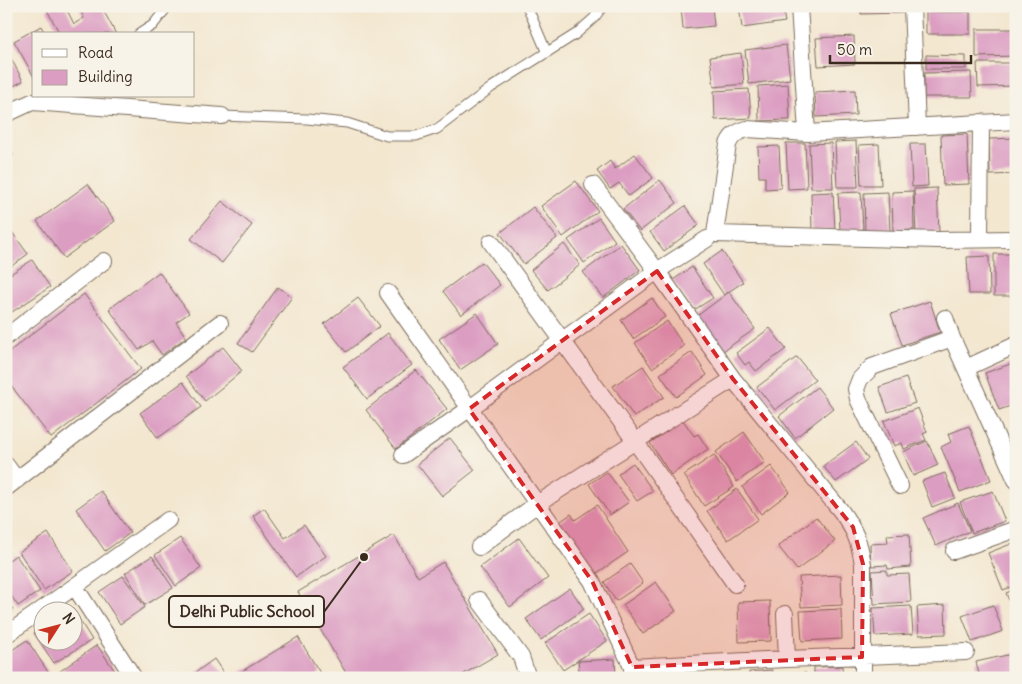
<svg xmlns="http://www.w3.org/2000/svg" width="1022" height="684" viewBox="0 0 1022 684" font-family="Delius,sans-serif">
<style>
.building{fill:#dc9dc2}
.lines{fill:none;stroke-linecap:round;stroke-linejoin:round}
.service-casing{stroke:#7b6c5c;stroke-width:11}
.minor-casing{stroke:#7b6c5c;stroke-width:18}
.service{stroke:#fff;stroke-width:9}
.minor{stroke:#fff;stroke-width:16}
.marked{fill:#d62828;fill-opacity:0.2;stroke:#d62828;stroke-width:4;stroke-dasharray:10 6;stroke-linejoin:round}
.leader{fill:none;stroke:#3b2a1e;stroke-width:2}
.callout-dot{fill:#3b2a1e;stroke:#f7f3e8;stroke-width:2}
.callout{fill:#f7f3e8;stroke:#3b2a1e;stroke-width:2}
.callout-label{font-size:16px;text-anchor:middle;font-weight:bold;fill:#3b2a1e}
</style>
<rect width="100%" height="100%" fill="#f7f3e8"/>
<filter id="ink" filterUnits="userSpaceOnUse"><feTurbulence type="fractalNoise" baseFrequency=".02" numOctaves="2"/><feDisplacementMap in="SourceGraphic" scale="10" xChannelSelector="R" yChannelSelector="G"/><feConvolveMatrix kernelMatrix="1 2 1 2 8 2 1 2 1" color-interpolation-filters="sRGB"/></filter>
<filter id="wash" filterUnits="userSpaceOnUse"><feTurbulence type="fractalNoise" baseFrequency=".0096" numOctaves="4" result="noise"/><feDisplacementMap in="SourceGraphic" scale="20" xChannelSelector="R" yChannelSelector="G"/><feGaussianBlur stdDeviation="1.12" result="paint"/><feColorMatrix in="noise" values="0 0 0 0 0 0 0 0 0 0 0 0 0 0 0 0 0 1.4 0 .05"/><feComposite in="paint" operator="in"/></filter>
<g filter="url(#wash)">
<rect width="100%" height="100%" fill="#f3e7d0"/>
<g id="blocks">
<!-- building -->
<path class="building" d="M55 6H65L74 24 84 18 78 6H101L116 34H60L47 10Z
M681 6H712L714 26 683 29Z
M739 6H782L785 22 742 28Z
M861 6H903V13L861 14Z
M926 12H970V34H926Z
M41 26 45 34H34V77L14 41Z
M976 29H1016V56L976 57Z
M854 36 855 64 818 66 816 38Z
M786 45 790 79 749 84 745 50Z
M6 49 23 81 6 90Z
M741 53 744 84 714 87 710 57Z
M926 55 966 56V69H926Z
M977 63H1016V86L978 87Z
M971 72 972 97H924V73Z
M788 84 790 120 759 121 758 86Z
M749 89 751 118 715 120 714 91Z
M855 90 856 115 816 117 815 92Z
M967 134 969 184 943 185 941 135Z
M1016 138V174L990 175 989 139Z
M856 141 858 187H837L835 142Z
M786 143H805L807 188 788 189Z
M831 143 833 188H811L809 144Z
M879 144 881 185H861L859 145Z
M910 144H926L928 186 912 187Z
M6 145 13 155 6 160Z
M779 146 781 188 765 189V177H759L758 147Z
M635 154 653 178 629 196 619 183 610 189 597 171 610 161 615 169Z
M660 180 677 203 640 231 623 209Z
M576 181 598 211 563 237 541 206Z
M88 184 115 221 64 258 37 221Z
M937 188 939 232 916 233 914 189Z
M913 191 914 230 893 231 892 192Z
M833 192 835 230 812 231 811 193Z
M861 192 863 230H840L838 193Z
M888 192 890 231 865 232 864 193Z
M222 201 252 225 222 263 191 239Z
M685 206 699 225 664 251 650 232Z
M533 207 557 238 524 264 500 233Z
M599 218 615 241 584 263 568 240Z
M6 224 28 254 6 270Z
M564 244 580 265 548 290 531 270Z
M621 244 640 270 603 298 583 272Z
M722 251 743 282 724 295 703 264Z
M994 254H1015V296H994Z
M989 256 990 294H969L967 257Z
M32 260 50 287 12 312 6 304V277Z
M482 262 500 285 461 315 443 291Z
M692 267 713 298 694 310 673 280Z
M159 272 189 313 176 322 186 337 162 355 152 341 139 350 109 309Z
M278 287 292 297 252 352 238 343Z
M729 292 755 329 723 351 697 316Z
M84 294 141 369 51 438 6 379V354Z
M358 298 380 326 346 352 324 324Z
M652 298 665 317 633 339 621 320Z
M930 301 940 332 902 345 891 314Z
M477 313 498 344 460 370 439 339Z
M667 321 684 346 652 368 635 343Z
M770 328 786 349 756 371 749 362 745 365 736 353Z
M388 333 412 365 367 399 343 367Z
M223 347 242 371 205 401 186 376Z
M692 352 707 375 676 397 660 374Z
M797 357 815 380 775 410 757 387Z
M1016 362V404L999 410 985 373Z
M643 366 664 397 634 417 613 386Z
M416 370 447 409 396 449 366 410Z
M906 378 915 403 888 412 879 387Z
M183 382 201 407 158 438 140 413Z
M817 387 833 408 795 438 779 416Z
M918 408 927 432 923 434 926 440 904 449 902 443 894 446 884 421Z
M683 420 694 436 698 434 708 449 671 475 650 443Z
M969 426 991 480 960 492 941 447 951 442 948 434Z
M744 432 765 462 737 482 716 452Z
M450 438 475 470 442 496 417 464Z
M927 441 938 465 913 476 903 452Z
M856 442 868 459 836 482 823 466Z
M714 455 734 487 704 506 684 475Z
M633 463 653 491 637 501 618 474Z
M771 466 790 492 761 514 742 487Z
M607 472 629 502 610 515 589 484Z
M945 473 955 498 932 507 922 481Z
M737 489 758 519 728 540 707 511Z
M101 491 130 533 105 551 76 509Z
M993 491 1005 521 972 533 960 502Z
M958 503 970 531 936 546 923 518Z
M597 505 628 552 594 575 558 523 571 514 575 520Z
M264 508 285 538 304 525 326 556 296 577 253 516Z
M816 517 835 541 797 570 778 546Z
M48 533 73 571 44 590 19 552Z
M909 534 911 567 888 569 887 565 871 566 870 544 888 543 887 535Z
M394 535 418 577 443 562 498 654 457 678H349L298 592Z
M180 538 201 568 176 586 155 555Z
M519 538 548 578 510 607 480 567Z
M1016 542V585L1003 590 988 553Z
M16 555 40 591 18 606 6 588V562Z
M152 556 173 588 145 605 125 573Z
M630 564 643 583 616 601 604 582Z
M887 570V575L909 574 911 602 874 604 872 571Z
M841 575 842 605 801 607 799 577Z
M123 576 145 607 120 624 99 592Z
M656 582 676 611 643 634 623 605Z
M570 588 584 609 541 640 526 619Z
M1016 589V618L1006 593Z
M6 600 13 609 6 614Z
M770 601 771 641 739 642 738 602Z
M945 605 946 634 919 635 917 607Z
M993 605 1003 631 972 642 962 616Z
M911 606 913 634 875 636 873 608Z
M72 608 92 640 54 663 34 633 42 627V642H72V612H67Z
M841 609 842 639 802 641 800 611Z
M589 614 607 641 563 670 545 643Z
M298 637 320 673 312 678H238L236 675Z
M27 640 52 678H11L6 670V654Z
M97 645 115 671 106 678H58L56 674Z
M1016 653V678H980L976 662Z
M214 659 227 678H188Z
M615 659 616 678H580L578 661Z
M842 666 843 678H814V667Z
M772 670V678H749V672Z
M806 673V678H777V676Z"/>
</g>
</g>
<g filter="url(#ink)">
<use href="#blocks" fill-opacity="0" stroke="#7b6c5c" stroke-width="1"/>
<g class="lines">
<defs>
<path id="service" d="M527 6 547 53
M139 34 153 25 168 6
M222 116 307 119 347 123 387 136H416L437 129 492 87 576 34 594 18 603 6"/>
<path id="minor" d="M799 6 807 133
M912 6 917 127
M6 114 32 102 222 116
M1016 121 807 133 747 129C737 132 732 135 728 144L715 234 938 240 1016 239
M593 185 657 271 733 379 841 511C855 531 859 540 863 564V678
M980 239 981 122
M491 242 635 441 735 584
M388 293 592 581 632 667V678
M945 318 952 338 1016 480
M6 337 104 261
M966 368 1016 345
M403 455 469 409 657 271 707 239
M6 465 17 480
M900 486 858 399 856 389 860 379 872 367 952 338
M6 488 220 323
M479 547 537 504 733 379
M954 551 1016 529
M75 587 134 678
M479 600 521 657 528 678
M785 614 787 659
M6 635 168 520
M632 667 787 659 966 652"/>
</defs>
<!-- service casing -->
<use href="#service" class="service-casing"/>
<!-- minor casing -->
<use href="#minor" class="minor-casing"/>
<!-- service -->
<use href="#service" class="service"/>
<!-- minor -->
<use href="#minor" class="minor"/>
</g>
</g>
<!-- marked area -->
<path class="marked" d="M657 271 733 379 853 527 863 564 862 657 632 667 592 581 469 409Z"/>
<!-- callouts -->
<path class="leader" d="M364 557L324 612"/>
<circle class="callout-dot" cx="364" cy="557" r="5"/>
<rect class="callout" x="169" y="596" width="155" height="31" rx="5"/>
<g class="callout-label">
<text x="247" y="617">Delhi Public School</text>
</g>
<!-- margin -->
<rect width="1022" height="684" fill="none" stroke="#f7f3e8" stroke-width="25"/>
<!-- legend -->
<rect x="32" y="32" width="162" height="65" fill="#f7f3e8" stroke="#aca397"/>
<rect x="42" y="49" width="25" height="8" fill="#ffffff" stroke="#aca397"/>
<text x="78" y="58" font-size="15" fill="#3b2a1e">Road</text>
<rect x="42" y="70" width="25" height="15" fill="#dc9dc2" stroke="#aca397"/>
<text x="78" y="82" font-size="15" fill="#3b2a1e">Building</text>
<!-- north arrow -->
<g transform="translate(58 626) rotate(54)"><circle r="24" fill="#f7f3e8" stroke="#aca397"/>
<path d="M0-4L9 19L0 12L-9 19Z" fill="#c8321e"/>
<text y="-8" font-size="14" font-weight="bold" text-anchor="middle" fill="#3b2a1e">N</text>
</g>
<!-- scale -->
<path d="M830 55v8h141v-8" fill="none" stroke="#3b2a1e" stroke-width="2.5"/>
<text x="837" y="55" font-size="15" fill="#3b2a1e" stroke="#f7f3e8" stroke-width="4" paint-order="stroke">50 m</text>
</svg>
